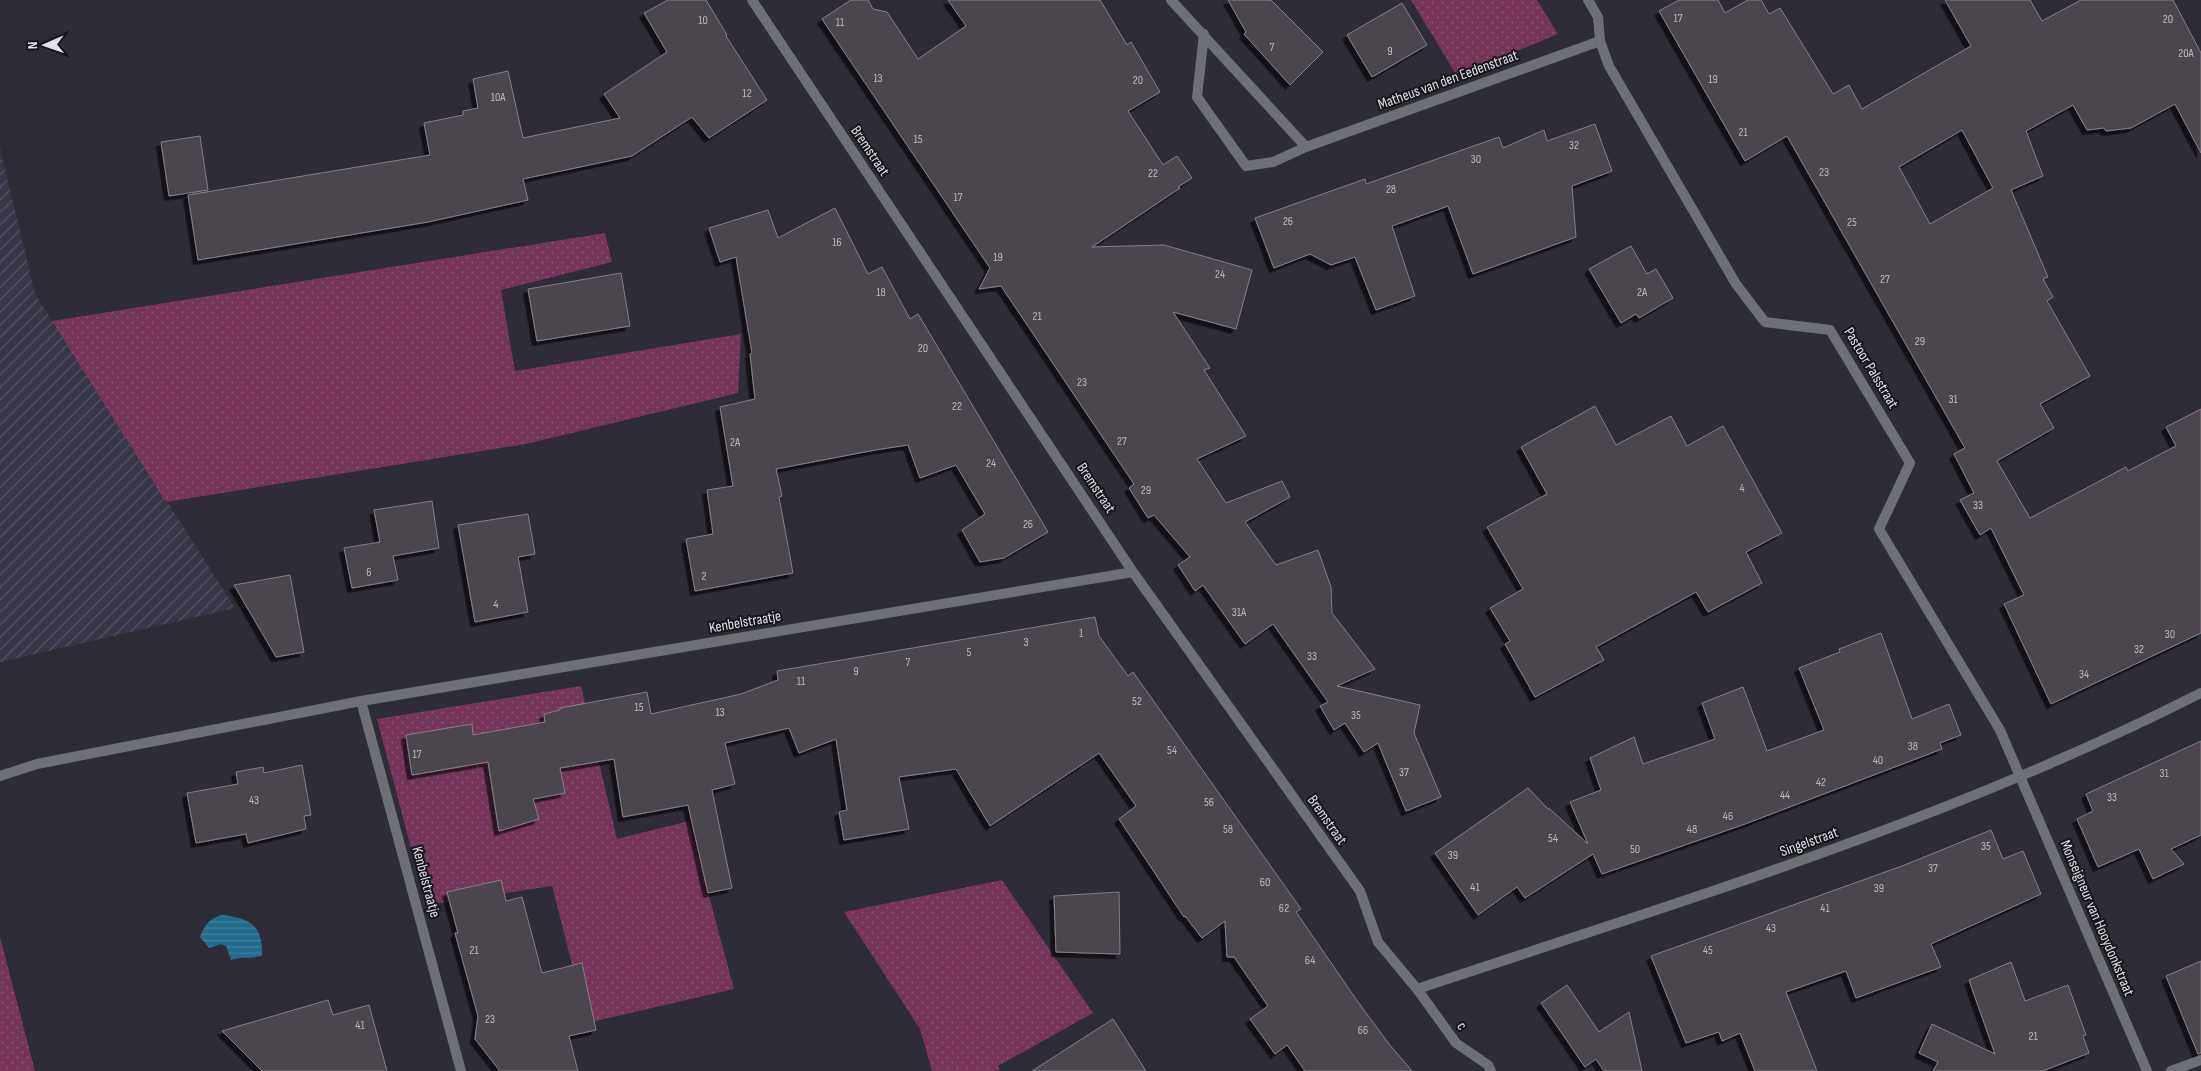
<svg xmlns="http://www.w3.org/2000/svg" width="2201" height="1071" viewBox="0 0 2201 1071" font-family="'Sofia Sans Condensed',sans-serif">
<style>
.industrial{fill:url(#industrial-furrows)}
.grass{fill:url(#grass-dots)}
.water{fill:url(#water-rules)}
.building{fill:#4c454e;stroke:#867e89;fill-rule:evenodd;filter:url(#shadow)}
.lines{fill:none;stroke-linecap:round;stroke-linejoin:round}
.minor{stroke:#6d7075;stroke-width:10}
.labels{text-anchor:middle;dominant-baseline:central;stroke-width:4;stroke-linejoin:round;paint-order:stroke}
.number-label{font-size:12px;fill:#bcb9c1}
.street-label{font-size:15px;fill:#e1e0e7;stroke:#16151a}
</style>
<defs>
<pattern id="industrial-furrows" width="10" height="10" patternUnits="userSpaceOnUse" patternTransform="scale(1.25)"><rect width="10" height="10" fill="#373646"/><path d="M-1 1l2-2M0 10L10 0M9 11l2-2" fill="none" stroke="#545361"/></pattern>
<pattern id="grass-dots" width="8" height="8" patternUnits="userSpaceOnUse" patternTransform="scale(1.25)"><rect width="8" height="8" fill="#743559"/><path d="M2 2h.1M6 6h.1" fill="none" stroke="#885271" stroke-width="1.8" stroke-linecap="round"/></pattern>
<pattern id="water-rules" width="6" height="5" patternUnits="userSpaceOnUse" patternTransform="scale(1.25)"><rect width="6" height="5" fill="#226b8c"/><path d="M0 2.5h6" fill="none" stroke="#42809c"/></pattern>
<filter id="shadow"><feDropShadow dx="-4.5" dy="4.5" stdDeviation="0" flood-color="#0009"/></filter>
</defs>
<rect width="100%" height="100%" fill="#2d2c37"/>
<!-- industrial -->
<path class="industrial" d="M0 148 35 294 235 608 0 662Z"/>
<!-- grass -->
<path class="grass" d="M1411 0H1537L1558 34 1457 76Z
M605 233 612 262 501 290 515 371 741 334 738 393 526 444 166 502 52 321Z
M581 686 617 839 689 821 734 989 587 1023 552 886 426 905 377 719Z
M1002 880 1093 1013 998 1066 1000 1071H932L920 1029 844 912Z
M0 937 35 1071H0Z"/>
<!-- water -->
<path class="water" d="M222 915C251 918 263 926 262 956 251 959 241 956 231 960L226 946 221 944 209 948 200 937C205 924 209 919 222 915Z"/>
<!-- building -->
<path class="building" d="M668 0H706L727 35 726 36 767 100 709 138 692 117 632 156 523 179 528 200 428 222 198 260 188 195 430 155 424 123 463 115V111L478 108 473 79 508 71 523 138 620 118 604 94 667 52 644 13Z
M851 0H868L873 9 887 12 918 59 966 26 948 0H1100L1127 45 1131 42 1160 92 1128 111 1163 165 1177 156 1192 178 1178 187 1180 188 1092 247 1164 245 1252 270 1236 329 1173 312 1210 368 1204 370 1246 436 1197 459 1226 503 1282 481 1290 497 1245 522 1276 565 1318 550 1331 587 1332 613 1375 669 1337 686 1420 705 1414 733 1441 797 1406 811 1378 743 1364 752 1345 723 1334 730 1320 706 1328 702 1273 624 1245 644 1203 585 1195 591 1178 565 1190 557 1154 515 1148 518 1129 488 1134 484 1001 286 979 289 990 268 822 19Z
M1228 0H1271L1323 52 1290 85 1244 34 1246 32Z
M1679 0H1718L1725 13 1748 0H1761L1769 14 1780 8 1833 94 1849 85 1862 109 1971 46 1945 0H2030L2042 21 2081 0H2173L2201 53V153L2175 104 2131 128 2106 131 2104 128 2087 130 2073 105 2026 131 2043 176 2011 190 2048 277 2043 279 2053 297 2047 301 2090 376 2040 404 2054 428 1997 461 2030 518 2126 467 2128 471 2176 446 2166 427 2201 409V633L2051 704 2004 604 2024 595 1991 528 1980 535 1960 500 1974 493 1954 454 1965 448 1787 136 1745 161 1659 11ZM1962 130 1993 188 1930 224 1899 167Z
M1402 3 1427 45 1372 77 1347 35Z
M1595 124 1612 171 1572 186 1576 237 1473 274 1448 206 1392 226 1415 296 1376 310 1355 257 1331 265 1310 254 1274 268 1255 218 1365 179 1366 184 1499 137 1503 148 1544 130 1547 141Z
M200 136 208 190 169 196 161 142Z
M835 208 868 274 882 267 910 319 918 314 1048 532 1004 558 980 562 962 530 985 514 956 465 920 478 908 445 875 450 776 469 782 496 779 497 793 573 695 591 686 539 713 534 707 490 733 486 720 407 755 399 750 354 752 353 736 257 720 262 709 228 768 210 778 238Z
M1631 246 1647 274 1656 269 1673 298 1639 318 1636 314 1621 323 1589 269Z
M621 273 630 326 537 341 528 289Z
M1595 406 1616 445 1671 416 1687 446 1723 426 1782 533 1746 552 1762 583 1708 612 1696 592 1596 647 1604 660 1535 697 1505 644 1510 641 1490 608 1523 589 1487 527 1547 494 1521 447Z
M432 501 439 548 393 556 398 580 352 588 344 548 380 542 374 510Z
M528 514 535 554 518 557 528 612 475 622 458 525Z
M290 575 304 652 276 657 234 585Z
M1095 617 1099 636 1128 676 1133 672 1301 909 1296 912 1358 1002 1389 1044 1412 1071H1305L1287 1045 1275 1054 1250 1019 1268 1006 1234 957H1227L1225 921 1202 938 1185 916 1184 917 1119 819 1136 806 1099 753 990 826 956 769 899 777 909 829 844 840 839 812 847 810 836 739 799 753 789 728 725 743 735 784 712 790 732 888 708 893 688 805 623 817 614 759 560 768 565 793 533 799 539 819 499 831 488 762 412 775 406 735 472 724 473 735 545 722 544 714 560 710V708L647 692 651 714 741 694 778 680 777 671Z
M1881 633 1912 719 1949 704 1961 735 1940 743 1942 749 1745 824 1602 874 1593 854 1525 898 1517 887 1478 915 1435 853 1528 788 1548 809H1550L1588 844 1570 802 1601 790 1590 758 1634 737 1643 764 1715 739 1702 703 1743 687 1767 751 1824 730 1799 668 1840 652 1839 649Z
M2201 741V835L2171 849 2184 864 2153 879 2139 849 2098 867 2077 819 2093 811 2086 794Z
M302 765 311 815 304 816 306 829 248 843 246 834 196 843 187 793 238 784 236 772 263 767 264 773Z
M1991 830 2003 859 2023 851 2041 894 1931 944 1941 967 1856 998 1846 971 1786 992 1817 1071H1755L1740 1033 1722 1041 1719 1032 1686 1043 1651 956 1902 866Z
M501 880 506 901 522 897 542 973 582 963 596 1030 569 1036 578 1071H500L475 1039 478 1016 455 933H458L447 892Z
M1119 892 1120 954 1056 952 1054 896Z
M2201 961V1053L2198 1054 2166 976Z
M2011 962 2025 1001 2068 985 2086 1035 2083 1036 2089 1053 2043 1071H1933L1938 1062 1919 1053 1932 1024 1995 1054 1969 980Z
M1567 985 1599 1032 1629 1012 1642 1071H1604L1596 1059 1585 1067 1541 1003Z
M328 1000 333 1015 369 1005 387 1071H262L222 1031Z
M1113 1019 1146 1071H1032Z"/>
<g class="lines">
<!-- minor -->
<path class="minor" d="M752 0 1133 572 1360 891 1378 942 1417 989 1456 1043 1488 1065 1491 1071
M1171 0 1306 147 1600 41
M1588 0 1598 17 1600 41 1609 66 1736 284 1765 322 1830 330 1910 463 1879 529 2000 730 2147 1071
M1204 34 1197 97 1246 166 1273 162 1306 147
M361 701 461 1071
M0 776 37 764 361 701 1133 572
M1417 989C1682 901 1951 820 2201 693
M2171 1071 2201 1060"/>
</g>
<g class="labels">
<!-- number labels -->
<g class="number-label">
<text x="1678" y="18">17</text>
<text x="2168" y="19">20</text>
<text x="703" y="20">10</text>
<text x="840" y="22">11</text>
<text x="1272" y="47">7</text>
<text x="1390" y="51">9</text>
<text x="2186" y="53">20A</text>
<text x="878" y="78">13</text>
<text x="1713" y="79">19</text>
<text x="1138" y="80">20</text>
<text x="747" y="93">12</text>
<text x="498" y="97">10A</text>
<text x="1743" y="132">21</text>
<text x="918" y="139">15</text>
<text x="1574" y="145">32</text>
<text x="1476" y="159">30</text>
<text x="1824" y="172">23</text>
<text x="1153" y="173">22</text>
<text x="1391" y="189">28</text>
<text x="958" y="197">17</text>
<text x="1288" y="221">26</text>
<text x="1852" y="222">25</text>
<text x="837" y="242">16</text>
<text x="998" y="257">19</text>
<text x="1220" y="274">24</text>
<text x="1885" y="279">27</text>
<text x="881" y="292">18</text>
<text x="1642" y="292">2A</text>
<text x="1037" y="316">21</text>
<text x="1920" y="341">29</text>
<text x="923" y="348">20</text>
<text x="1082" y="382">23</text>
<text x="1953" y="399">31</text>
<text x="957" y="406">22</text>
<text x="1122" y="441">27</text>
<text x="735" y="442">2A</text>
<text x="991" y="463">24</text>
<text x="1742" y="488">4</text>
<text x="1146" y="490">29</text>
<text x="1978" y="505">33</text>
<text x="1028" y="524">26</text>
<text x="369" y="572">6</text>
<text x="704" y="576">2</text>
<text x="496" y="604">4</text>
<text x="1239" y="612">31A</text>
<text x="1081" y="633">1</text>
<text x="2170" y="634">30</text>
<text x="1026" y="642">3</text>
<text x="2139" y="649">32</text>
<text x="969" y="652">5</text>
<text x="1312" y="656">33</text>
<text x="908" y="662">7</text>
<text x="856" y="671">9</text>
<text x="2084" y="674">34</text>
<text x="801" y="681">11</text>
<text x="1137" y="701">52</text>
<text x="639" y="707">15</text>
<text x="720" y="712">13</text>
<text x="1356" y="715">35</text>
<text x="1913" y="746">38</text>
<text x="1172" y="750">54</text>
<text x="417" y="754">17</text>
<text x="1878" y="760">40</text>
<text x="1404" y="772">37</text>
<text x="2164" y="773">31</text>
<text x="1821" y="782">42</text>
<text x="1785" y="795">44</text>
<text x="2112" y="797">33</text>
<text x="254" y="800">43</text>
<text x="1209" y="802">56</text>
<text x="1728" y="816">46</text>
<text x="1228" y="829">58</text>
<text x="1692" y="829">48</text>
<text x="1553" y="838">54</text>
<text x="1986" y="846">35</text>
<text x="1635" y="849">50</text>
<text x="1453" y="855">39</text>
<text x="1933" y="868">37</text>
<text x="1265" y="882">60</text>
<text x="1475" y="887">41</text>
<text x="1879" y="888">39</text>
<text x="1284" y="908">62</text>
<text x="1825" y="908">41</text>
<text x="1771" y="928">43</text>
<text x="474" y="950">21</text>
<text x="1708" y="950">45</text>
<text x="1310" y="960">64</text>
<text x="490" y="1019">23</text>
<text x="360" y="1025">41</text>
<text x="1363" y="1030">66</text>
<text x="2033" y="1036">21</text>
</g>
<!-- street labels -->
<g class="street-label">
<text transform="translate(1448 80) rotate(-20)">Matheus van den Eedenstraat</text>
<text transform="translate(870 151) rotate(56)">Bremstraat</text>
<text transform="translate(1871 368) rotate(59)">Pastoor Palsstraat</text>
<text transform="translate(1096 488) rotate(56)">Bremstraat</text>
<text transform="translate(745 622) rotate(-10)">Kenbelstraatje</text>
<text transform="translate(1327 820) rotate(55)">Bremstraat</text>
<text transform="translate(1809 842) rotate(-20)">Singelstraat</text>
<text transform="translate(426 882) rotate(75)">Kenbelstraatje</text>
<text transform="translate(2097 918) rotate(67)">Monseigneur van Hooydonkstraat</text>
<text transform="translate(1462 1026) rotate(54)">c</text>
</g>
</g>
<!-- north arrow -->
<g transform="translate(45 45) rotate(268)" stroke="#16151a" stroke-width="4" paint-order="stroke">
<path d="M0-4L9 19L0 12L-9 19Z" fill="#e1e0e7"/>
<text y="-8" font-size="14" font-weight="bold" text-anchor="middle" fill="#e1e0e7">N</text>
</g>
</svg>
